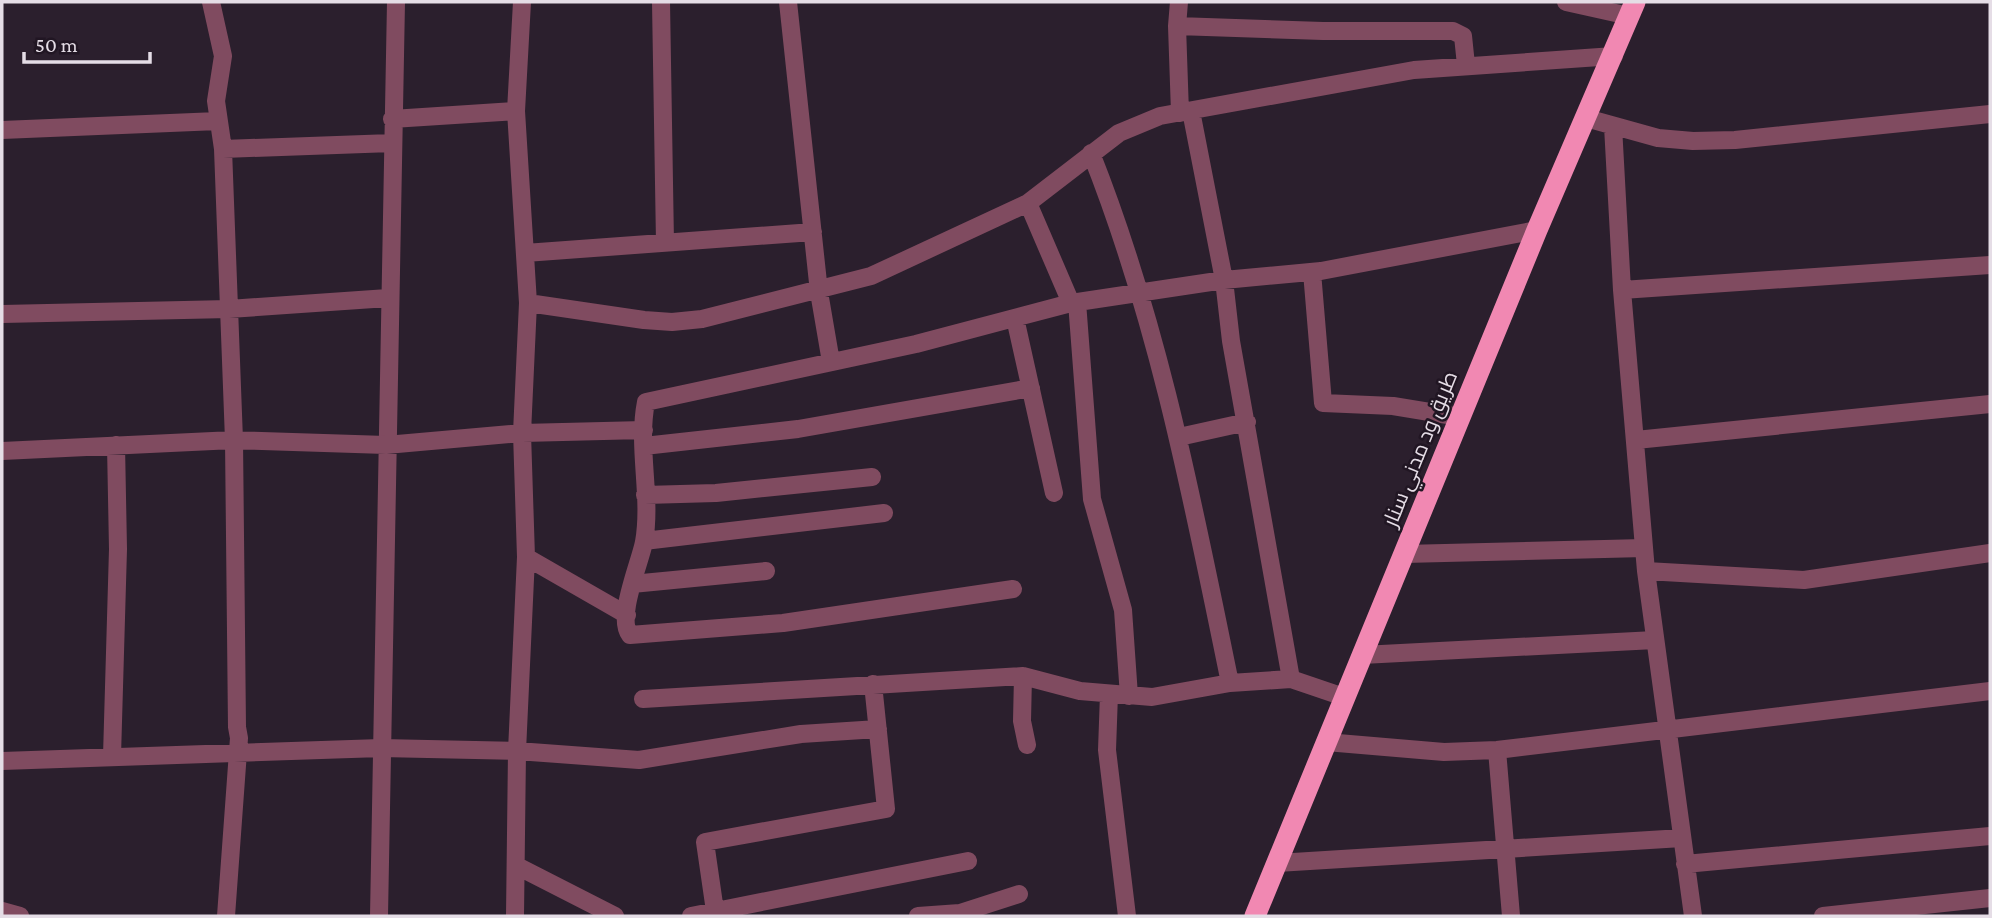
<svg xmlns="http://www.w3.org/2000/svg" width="1992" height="918" viewBox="0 0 1992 918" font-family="'Crimson Pro',Cairo,serif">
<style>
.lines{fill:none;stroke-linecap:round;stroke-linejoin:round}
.minor{stroke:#804b60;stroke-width:18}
.highway{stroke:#f188b2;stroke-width:21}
.labels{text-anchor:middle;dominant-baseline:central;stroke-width:5;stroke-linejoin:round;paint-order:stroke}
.street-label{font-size:21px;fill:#e5dde6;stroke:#211623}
</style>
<rect width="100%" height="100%" fill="#2b1f2d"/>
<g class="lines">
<!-- minor -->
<path class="minor" d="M211 2 223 56 216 101 223 149 234 440 237 727 239 738 226 916
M661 2 665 243
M788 2 819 292 831 362
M1179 2 1177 26 1180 113
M1566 2 1629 16
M1177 26 1323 31H1453L1463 36 1466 65
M1191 111 1224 280 1231 341 1291 679 1344 697
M1586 118 1658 138 1693 141 1735 140 1990 114
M392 119 516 111
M1613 126 1622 290 1646 571 1693 916
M2 130 218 121
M223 149 392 143
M1091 153C1159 324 1193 503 1230 683
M1028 203 1071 303
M525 253 813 232
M1312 272 1323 403 1393 406 1460 417
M1622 290 1990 265
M1077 302 1092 499 1123 610 1129 696
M528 303 644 320 672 322 702 319 871 276 1028 203 1119 133 1160 116 1414 70 1614 56
M2 314 229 309 388 298
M1015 318 1054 493
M1179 437 1247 422
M1636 440 1990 404
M644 446 798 429 1031 388
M2 451 234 440 386 445 522 433 644 430
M645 495 716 493 872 477
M644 541 884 513
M1404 554 1644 548
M526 557 627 615
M1646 571 1804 580 1990 553
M632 584 766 571
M1013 589 783 623 630 635C616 618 640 563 644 542 652 496 637 448 646 402L916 344 1071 303 1224 280 1321 271 1537 230
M1362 655 1655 640
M1023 676 1022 721 1027 745
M1109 694 1107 750 1127 916
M643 699 1023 676 1080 691 1152 697 1230 683 1291 679
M1326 742 1444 752 1497 750 1990 691
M1497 750 1511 916
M112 756 118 549 116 445
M2 761 381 748 517 751 639 760 801 734 878 729
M1277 863 1682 838
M1685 864 1990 836
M517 866 615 916
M2 911 20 916
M715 911 705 842 886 809 873 684
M379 916 396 2
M515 916 517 751 526 557 522 433 528 303 516 111 522 2
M691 916 968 861
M918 916 960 913 1019 894
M1823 916 1990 898"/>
<!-- highway -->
<path class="highway" d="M1255 916 1537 230 1635 2"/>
</g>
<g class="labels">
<!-- street labels -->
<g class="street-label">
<text transform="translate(1420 449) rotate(-68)">طريق ود مدني سنار</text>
</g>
</g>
<!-- border -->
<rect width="1992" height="918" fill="none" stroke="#e5dde6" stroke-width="7"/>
<!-- scale -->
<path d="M24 52v10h126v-10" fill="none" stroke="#e5dde6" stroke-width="3.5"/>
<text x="35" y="52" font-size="21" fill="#e5dde6" stroke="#211623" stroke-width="5" paint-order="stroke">50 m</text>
</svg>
